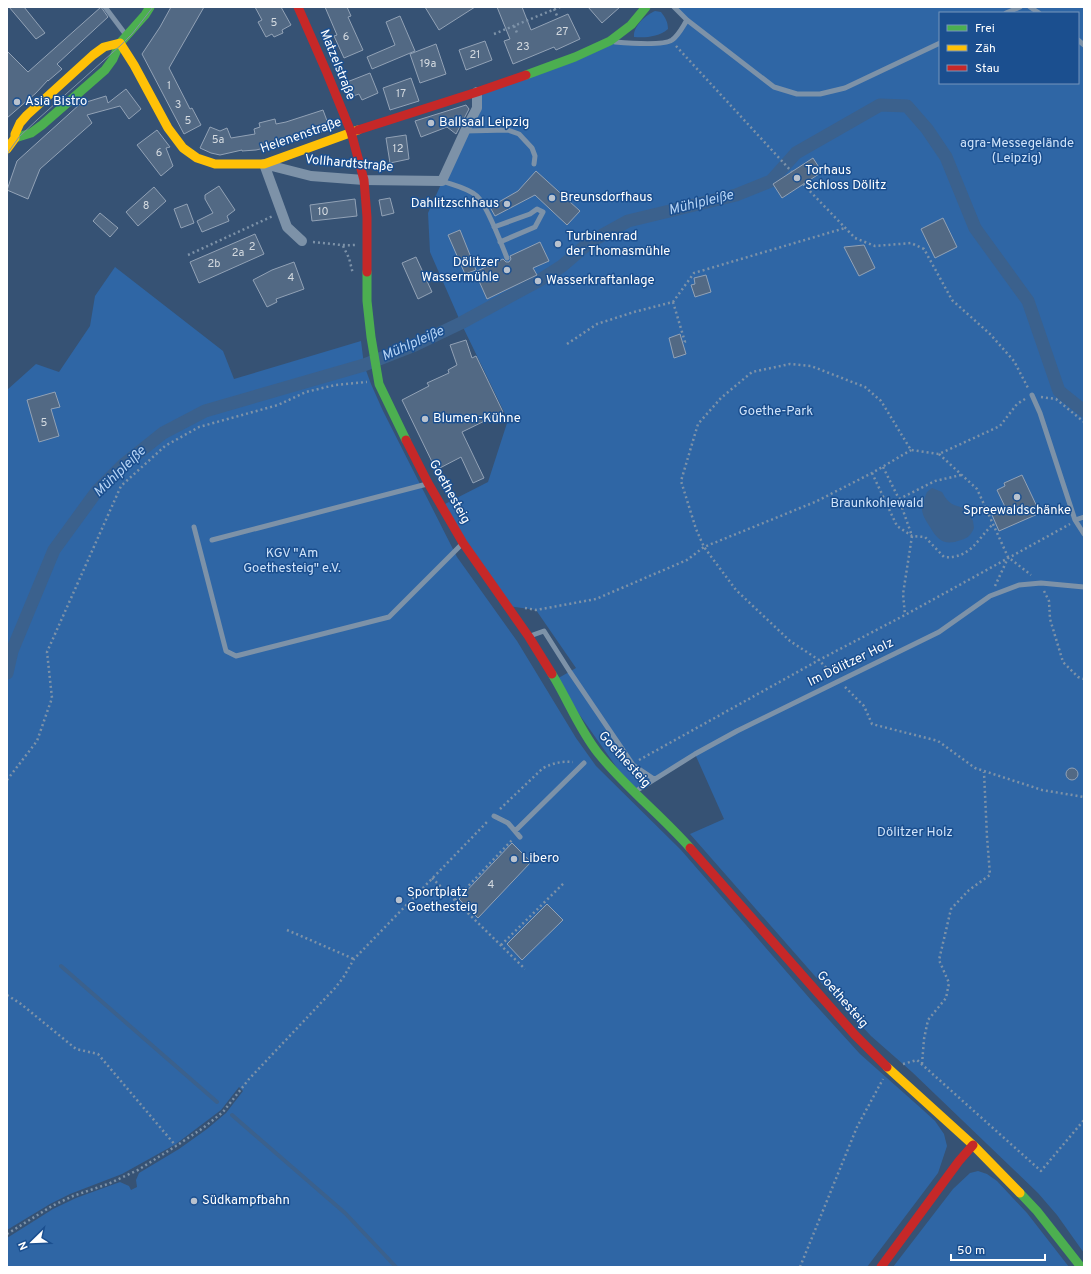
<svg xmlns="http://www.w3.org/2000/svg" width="1091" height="1274" viewBox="0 0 1091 1274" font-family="Overpass,sans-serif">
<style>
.green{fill:#2f66a5;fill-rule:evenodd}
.water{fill:#3b618d}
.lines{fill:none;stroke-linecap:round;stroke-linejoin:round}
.stream{stroke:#3b618d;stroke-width:4}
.canal{stroke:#3b618d;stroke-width:13}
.building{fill:#526984;stroke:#92a2b6}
.path{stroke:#7d92a8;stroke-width:2.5;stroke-dasharray:2 3;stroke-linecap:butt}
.lane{stroke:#7d92a8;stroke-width:5}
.street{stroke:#7d92a8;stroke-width:10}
.fast{stroke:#4caf50;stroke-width:9}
.slow{stroke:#ffc107;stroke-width:9}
.jam{stroke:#c62828;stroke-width:9}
.tram{stroke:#7e92a7;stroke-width:1}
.poi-dot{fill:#b9c2ce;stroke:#1b4f8f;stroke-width:1.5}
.labels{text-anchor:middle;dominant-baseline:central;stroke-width:3;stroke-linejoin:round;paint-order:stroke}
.number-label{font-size:11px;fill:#d4dae0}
.street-label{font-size:13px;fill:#fff;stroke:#1b4f8f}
.poi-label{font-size:13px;fill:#fff;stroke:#1b4f8f;text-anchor:start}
.park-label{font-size:13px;fill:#cfe3fa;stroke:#1b4f8f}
.water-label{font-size:14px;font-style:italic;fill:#b5d3f5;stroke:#1b4f8f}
</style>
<rect width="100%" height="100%" fill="#365274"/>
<!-- green -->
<path class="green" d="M677 7H1084V1253L1057 1215 1038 1193 912 1072 871 1036 814 975 690 834 724 819 695 754 634 792 555 680 576 668 536 610 508 606 441 506 488 482 508 420 461 323 430 252 428 213 465 131 477 92 610 41 648 44 671 41 687 20ZM940 13H1078V83H940Z
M655 11 661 12C665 17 668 22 668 29 659 37 645 38 634 37 633 26 646 15 655 11Z
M115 267 223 351 234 379 361 341 364 365 371 384 383 411 457 557 517 641 576 738 596 766 681 850 811 1000 860 1054 923 1110 935 1121 944 1134 947 1146 938 1173 867 1267H7V1238L53 1209 76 1198 120 1182 129 1186 131 1190 137 1187 136 1180 139 1173 179 1149 207 1129 226 1113 243 1091 239 1087 221 1110 176 1144 122 1174 70 1194 50 1204 7 1230V390L36 364 59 372 90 326 95 296Z
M978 1171 987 1174 997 1181 1027 1213 1069 1267H893L953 1189 970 1173Z"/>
<!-- water -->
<path class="water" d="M932 488 942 492C948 504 954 506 966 508L973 521 974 528C971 535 968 538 961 540 945 546 938 541 930 527 927 522 923 517 922 510 922 504 925 497 927 492Z"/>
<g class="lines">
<!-- stream -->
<path class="stream" d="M61 966 217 1102
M232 1115 345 1213 396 1267"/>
<!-- canal -->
<path class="canal" d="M7 673 12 651 54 550 97 491 123 465 163 433 205 411 364 365 415 345 461 323 540 280 562 266 590 242 628 221 736 195 771 181 796 153 880 105 907 106 927 129 946 157 975 228 1028 301 1059 391 1084 411"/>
</g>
<!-- building -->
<path class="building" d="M9 7H24L45 33 36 39Z
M101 7 108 17 57 64 62 69 48 81V80L36 93 7 118V51L28 72Z
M171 7H204L169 68 190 109 192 108 201 125 184 134 142 54 160 27Z
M255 7H281L291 25 282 30 283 33 274 37 272 34 266 37 258 22 262 20Z
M325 7H347L351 16 348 17 363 50 344 58 334 36 337 35Z
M425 7H475L439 30Z
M497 7H522L531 30 568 14 580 39 556 50 554 47 513 64 504 41 510 39Z
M588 7H620L602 23Z
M400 16 415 51 372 69 367 57 395 45 386 22Z
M485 41 492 60 466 70 459 50Z
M436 44 446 74 420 83 410 54Z
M370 73 378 93 362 100 359 94 353 96 347 82Z
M411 78 419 101 390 110 383 88Z
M126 89 141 109 129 119 120 106 87 115 92 123 40 169 28 199 7 190 17 161 80 104 106 96 108 103Z
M466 105 469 109 456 134 447 127 421 137 415 121Z
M323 110 330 129 294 141 256 150 242 151V150L220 155 211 153 200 148 210 127 220 131 227 128 231 138 255 134 254 129 260 127 259 123 275 119 276 124 286 122Z
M157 130 170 147 166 148 173 166 161 176 137 145Z
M406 135 409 159 390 163 386 138Z
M813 158 822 172 782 198 773 184Z
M536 171 580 211 567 225 535 195 495 216 490 207 518 191Z
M219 186 235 210 227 216 229 221 202 232 197 221 213 213 205 199V195Z
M154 187 166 201 138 226 126 212Z
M390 198 394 213 382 216 379 200Z
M355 199 357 216 312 221 310 205Z
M187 204 194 223 181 228 174 209Z
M100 213 118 228 110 237 93 221Z
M943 218 957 247 935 258 921 229Z
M460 230 476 270 465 274 448 235Z
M255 234 264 254 199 283 190 262Z
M540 242 549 261 533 268 537 275 487 299 475 272 503 259 506 262H509L511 259 510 256Z
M864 245 875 268 859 276 844 247Z
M416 257 432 292 418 299 402 263Z
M294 262 304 289 276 299 277 302 267 307 253 280 272 270Z
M706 275 711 292 695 297 691 285 695 284 694 278Z
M680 334 686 354 674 358 669 338Z
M466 340 472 358 476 356 503 412 462 432 484 478 473 483 461 457 436 470 402 400 429 386 427 383 449 373 448 370 457 365 450 345Z
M55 392 60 407 51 409 59 436 39 442 27 400Z
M1022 475 1040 513 999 531 992 515 1006 509 997 490 1005 486 1004 483Z
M1066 774a6 6 0 1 1 12 0a6 6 0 1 1-12 0Z
M512 843 531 862 478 918 459 899Z
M547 904 563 920 522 960 507 944Z"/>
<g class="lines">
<!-- path -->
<path class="path" d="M554 9 558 18
M514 26 518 35
M494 34 560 7
M676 46 792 172
M803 184 855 238 875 246 911 243 924 249 952 300 990 334 1014 361 1028 388
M313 242C327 243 341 246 355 245
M343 246 349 258 353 274
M188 255 273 216
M673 302 685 342 683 344
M567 344 597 324 634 312 673 302 694 273 845 228
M1041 397 1056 399 1084 422
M939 454 977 489 1008 557 1031 575
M883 467 899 499 912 536 903 594 905 615
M872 473 897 526 912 536 925 537 944 557C970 559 977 540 992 525
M899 499 935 481 961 475
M995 586 1008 558
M1044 591 1049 601 1050 619 1063 662 1078 677 1084 679
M525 608 536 610 596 599 687 560 704 547 815 502 872 473 911 450
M833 675 819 660 790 641 736 590 704 547 696 529 681 481 698 424 721 398 752 372 790 364 811 366 865 387 881 401 911 450 939 454 1000 426 1017 404 1025 399
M845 687 864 706 872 724 938 741 975 768 1042 790 1084 797
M639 760 819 660 905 615 1070 524
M7 780 37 741 52 698 47 652 121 486 165 446 199 427 278 405 306 392 335 385 367 382
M500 809 543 768C554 763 561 761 573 762
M432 878 525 969
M455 900 512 840
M287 930 354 959
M501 945 564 883
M7 995 21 1004 76 1049 98 1054 176 1146
M903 1064 917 1060 1041 1171 1084 1120
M922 1064 924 1039 928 1020 946 998 949 983 939 960 951 909 969 890 990 875 987 837 984 772
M7 1234 52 1206 73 1196 108 1184 138 1170 176 1146 203 1128 223 1112 249 1079 335 988 343 978 354 959 488 821
M800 1267 857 1127 883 1079"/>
<!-- lane -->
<path class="lane" d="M105 7 126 35
M674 7 687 20 774 87 797 94H820L845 88 940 43
M1030 7 1039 13
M1006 13 1020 7
M1078 40 1084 45
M615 42C627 43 663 46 672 40 679 35 683 26 687 20
M465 131 508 130 519 134 532 148 535 156 534 164
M442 181C453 185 468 188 477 196 487 205 501 243 507 258
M494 227 530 214 537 209 543 212 535 227 500 242
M1032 395 1040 413 1075 520 1084 534
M1075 520 1084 517
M194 527 226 651 236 656 389 617 462 544
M212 540 427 484
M530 636 544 631 570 672 633 765 654 779
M636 791 695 754 737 731 939 632 990 596 1019 585 1041 583 1084 587
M494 816 508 823 520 837
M515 831 584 763"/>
<!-- street -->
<path class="street" d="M264 164 311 176 364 180 442 181 465 131 477 108V92
M264 164 287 227 302 241"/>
<!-- fast -->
<path class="fast" d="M526 75 575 57 610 41 631 25 646 7
M15 138 31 133 42 125 105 70 113 59 120 43 145 15 150 7
M367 272V301L371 337 379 384 406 440
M552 674C568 700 579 729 598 753 626 788 661 815 690 848
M1020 1193 1037 1211 1081 1267"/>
<!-- slow -->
<path class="slow" d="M120 43 134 65 168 128 183 148 197 158 215 164H264L358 130
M7 149 15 138V134L20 123 27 115 93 55 104 47 120 43
M887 1067 973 1145 1020 1193"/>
<!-- jam -->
<path class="jam" d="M298 7 327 73 351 132 364 180 367 217V272
M358 130 477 92 526 75
M406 440 428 483 463 543 529 637 552 674
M690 848 855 1035 887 1067
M881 1267 959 1161 973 1145"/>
<!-- tram -->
<path class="tram" d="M7 154 19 137 38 119 121 45 132 34 153 7"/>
</g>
<!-- markers -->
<g class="poi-dot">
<circle cx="17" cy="102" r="4"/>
<circle cx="431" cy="123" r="4"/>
<circle cx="797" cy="178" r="4"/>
<circle cx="552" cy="198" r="4"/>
<circle cx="507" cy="204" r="4"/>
<circle cx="558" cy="244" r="4"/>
<circle cx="507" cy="270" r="4"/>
<circle cx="538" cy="281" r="4"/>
<circle cx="425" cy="419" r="4"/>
<circle cx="1017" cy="497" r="4"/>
<circle cx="514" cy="859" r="4"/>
<circle cx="399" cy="900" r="4"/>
<circle cx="194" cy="1201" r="4"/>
</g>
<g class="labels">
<!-- number labels -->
<g class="number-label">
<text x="274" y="23">5</text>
<text x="562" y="32">27</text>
<text x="346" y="37">6</text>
<text x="523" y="47">23</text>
<text x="475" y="55">21</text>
<text x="428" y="64">19a</text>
<text x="169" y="86">1</text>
<text x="401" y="94">17</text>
<text x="178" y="105">3</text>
<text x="188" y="121">5</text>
<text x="218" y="140">5a</text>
<text x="398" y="149">12</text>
<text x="159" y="153">6</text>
<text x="146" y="206">8</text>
<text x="323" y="212">10</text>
<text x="252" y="247">2</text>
<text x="238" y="253">2a</text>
<text x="214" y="264">2b</text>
<text x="291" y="278">4</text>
<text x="44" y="423">5</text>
<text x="491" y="885">4</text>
</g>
<!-- street labels -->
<g class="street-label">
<text transform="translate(337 65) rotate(68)">Matzelstraße</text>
<text transform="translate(301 136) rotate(-19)">Helenenstraße</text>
<text transform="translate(349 164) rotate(5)">Vollhardtstraße</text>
<text transform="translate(449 492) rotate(61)">Goethesteig</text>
<text transform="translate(851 663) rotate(-26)">Im Dölitzer Holz</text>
<text transform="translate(624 760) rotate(48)">Goethesteig</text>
<text transform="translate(842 1000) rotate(49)">Goethesteig</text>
</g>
<!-- poi labels -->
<g class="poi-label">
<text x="25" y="102">Asia Bistro</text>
<text x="439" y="123">Ballsaal Leipzig</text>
<text x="805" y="171">Torhaus<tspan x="805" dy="15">Schloss Dölitz</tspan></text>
<text x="560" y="198">Breunsdorfhaus</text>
<text x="499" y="204" text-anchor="end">Dahlitzschhaus</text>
<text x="566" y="237">Turbinenrad<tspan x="566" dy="15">der Thomasmühle</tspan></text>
<text x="499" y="263" text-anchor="end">Dölitzer<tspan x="499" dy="15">Wassermühle</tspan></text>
<text x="546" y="281">Wasserkraftanlage</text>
<text x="433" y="419">Blumen-Kühne</text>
<text x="1017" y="511" text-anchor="middle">Spreewaldschänke</text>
<text x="522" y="859">Libero</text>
<text x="407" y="893">Sportplatz<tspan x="407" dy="15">Goethesteig</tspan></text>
<text x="202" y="1201">Südkampfbahn</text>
</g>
<!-- park labels -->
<g class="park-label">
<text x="1017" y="144">agra-Messegelände<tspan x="1017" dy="15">(Leipzig)</tspan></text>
<text x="776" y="412">Goethe-Park</text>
<text x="877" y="504">Braunkohlewald</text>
<text x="292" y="554">KGV "Am<tspan x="292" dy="15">Goethesteig" e.V.</tspan></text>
<text x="915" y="833">Dölitzer Holz</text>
</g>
<!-- water labels -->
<g class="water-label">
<text transform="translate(701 203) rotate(-14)">Mühlpleiße</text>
<text transform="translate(413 344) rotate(-24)">Mühlpleiße</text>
<text transform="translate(120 472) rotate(-44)">Mühlpleiße</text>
</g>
</g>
<!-- border -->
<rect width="1091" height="1274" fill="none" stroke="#ffffff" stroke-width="16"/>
<!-- legend -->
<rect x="939" y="12" width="140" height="72" fill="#1b4f8f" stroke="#7695bc"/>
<rect x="947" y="25" width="20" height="6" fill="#4caf50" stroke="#7695bc"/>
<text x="975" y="32" font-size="12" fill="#ffffff">Frei</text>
<rect x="947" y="45" width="20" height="6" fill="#ffc107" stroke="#7695bc"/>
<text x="975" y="52" font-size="12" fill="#ffffff">Zäh</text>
<rect x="947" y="65" width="20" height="6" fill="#c62828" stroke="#7695bc"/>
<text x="975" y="72" font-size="12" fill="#ffffff">Stau</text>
<!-- north arrow -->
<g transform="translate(32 1242) rotate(247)" stroke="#1b4f8f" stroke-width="3" paint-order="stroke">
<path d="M0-3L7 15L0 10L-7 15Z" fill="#ffffff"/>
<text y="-6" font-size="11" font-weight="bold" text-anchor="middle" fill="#ffffff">N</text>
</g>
<!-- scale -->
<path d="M951 1254v6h94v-6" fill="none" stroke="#ffffff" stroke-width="2"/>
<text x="957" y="1254" font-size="12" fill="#ffffff" stroke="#1b4f8f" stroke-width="3" paint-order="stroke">50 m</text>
</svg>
